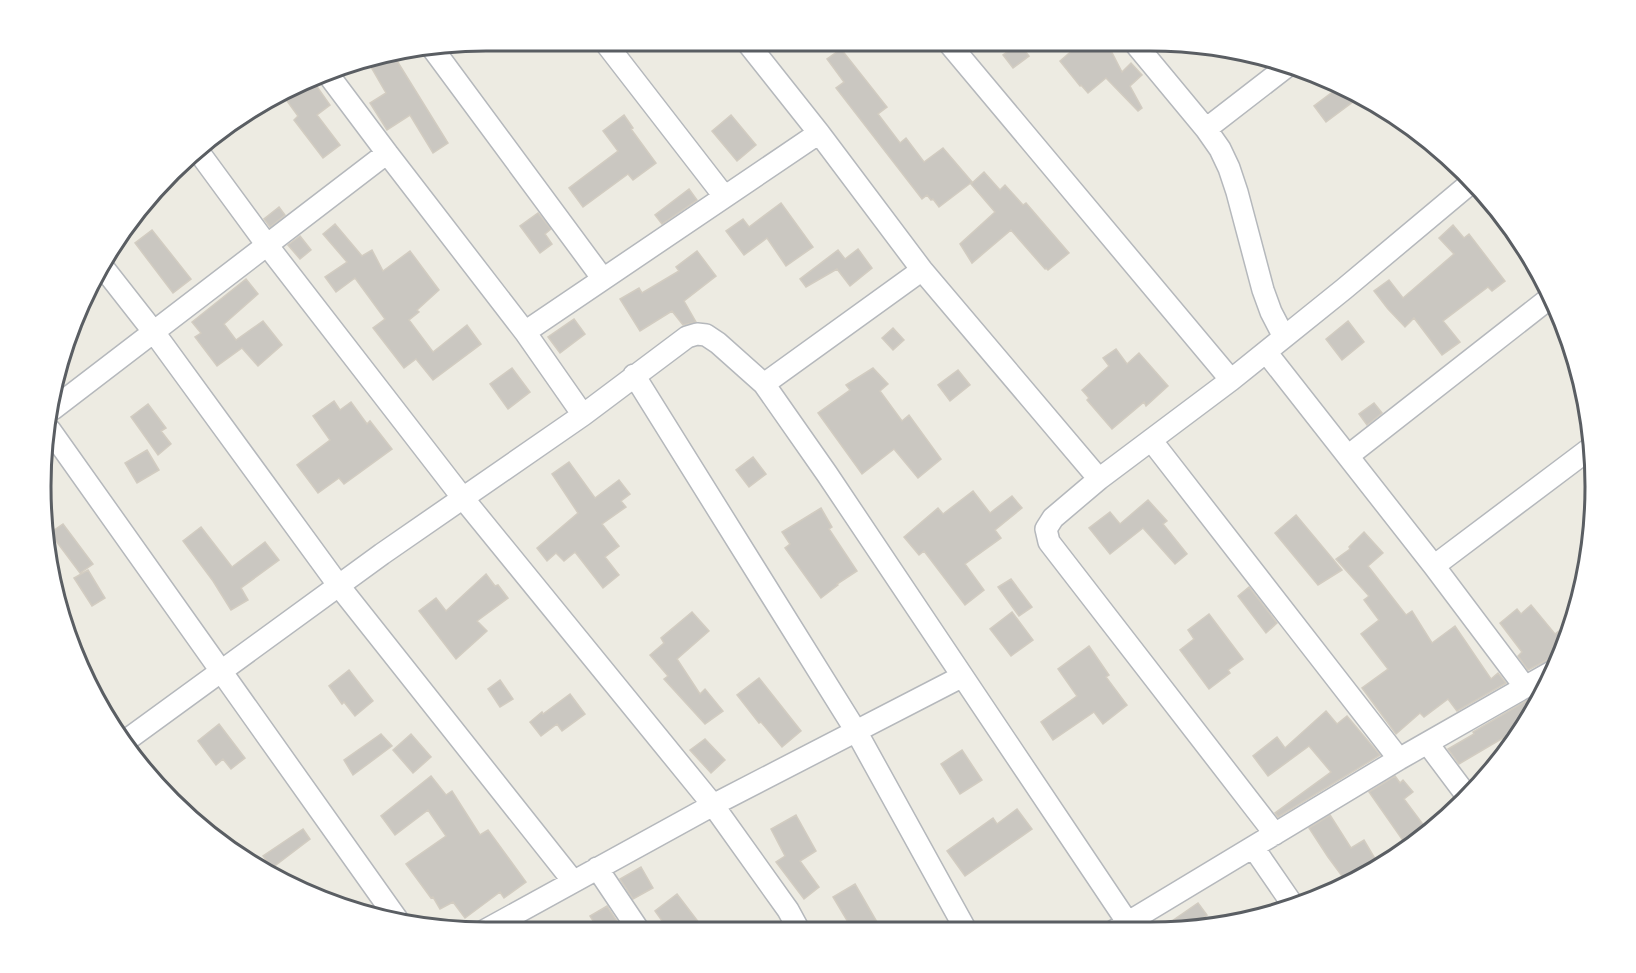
<svg xmlns="http://www.w3.org/2000/svg" width="1636" height="973" viewBox="0 0 1636 973" font-family="Cabin,sans-serif">
<style>
.building{fill:#cac7c1;stroke:#d2ccc1;stroke-width:1.5}
.lines{fill:none;stroke-linecap:round;stroke-linejoin:round}
.minor-casing{stroke:#b5b8bc;stroke-width:24}
.minor{stroke:#fff;stroke-width:21}
.rim{fill:none;stroke:#5a5e63;stroke-width:3}
</style>
<rect width="100%" height="100%" fill="#edebe2"/>
<!-- building -->
<path class="building" d="M1083 41H1106L1122 72 1131 63 1142 75 1130 86 1142 108 1138 111 1106 78 1088 93 1081 85 1080 86 1060 61Z
M1019 43 1029 56 1013 68 1003 55Z
M841 49 887 107 878 114 900 143 906 138 924 162 943 148 972 182 939 207 933 199 931 200 927 195 922 199 836 88 844 82 827 59Z
M394 56 448 143 433 153 410 115 387 130 370 103 386 93 367 60Z
M313 81 330 105 317 115 340 145 323 158 294 120 298 116 287 101Z
M1339 87 1346 90 1354 101 1326 122 1314 106Z
M624 115 633 128 631 129 656 163 633 180 628 174 583 207 569 188 618 151 603 131Z
M731 115 756 145 737 161 712 131Z
M984 172 1000 190 1005 185 1023 205 1026 203 1069 253 1048 270 1046 268 1045 269 1011 230 972 263 960 244 995 212 971 184Z
M689 189 697 200 662 224 655 215Z
M781 203 813 247 786 266 767 238 744 255 726 231 743 219 749 227Z
M279 207 285 215 270 227 264 219Z
M538 213 551 229 545 234 552 244 540 253 520 226Z
M335 224 362 256 372 250 383 271 410 251 439 290 417 310 419 312 409 320 433 352 467 325 481 344 433 380 416 359 404 368 373 328 385 319 355 278 336 292 325 277 347 262 323 234Z
M1453 225 1464 238 1469 234 1505 281 1492 291 1488 287 1443 321 1460 342 1442 355 1414 318 1405 327 1388 309 1374 291 1389 280 1403 298 1454 254 1439 238Z
M152 230 191 279 173 293 135 243Z
M300 236 311 250 300 259 288 245Z
M858 249 872 268 850 286 837 269 806 287 800 279 838 250 845 259Z
M697 251 716 276 684 301 696 322 683 325 672 311 640 331 620 299 639 288 642 293 679 271 676 267Z
M246 279 258 294 224 324 236 340 263 321 282 345 258 366 242 348 217 366 195 337 201 333 192 322Z
M574 319 585 334 560 353 548 337Z
M1348 321 1364 342 1342 360 1326 339Z
M893 328 904 340 893 350 882 338Z
M1116 349 1127 364 1139 353 1168 386 1146 406 1144 402 1112 429 1087 400 1089 398 1082 390 1109 366 1103 358Z
M512 368 530 392 508 409 490 384Z
M873 368 888 384 880 391 902 421 909 415 941 459 918 478 894 449 862 474 818 413 850 390 846 385Z
M958 370 970 385 950 401 938 385Z
M334 401 340 410 351 402 367 424 370 421 392 449 344 484 339 478 318 493 297 465 330 440 313 416Z
M1374 403 1382 413 1367 425 1359 414Z
M148 404 166 428 161 431 171 444 158 455 131 417Z
M147 450 159 470 137 483 125 463Z
M753 457 766 474 749 487 736 470Z
M569 462 595 498 619 480 630 494 621 501 626 507 602 524 619 546 605 557 619 575 603 588 575 552 564 561 556 553 547 561 537 548 578 513 552 474Z
M973 491 990 513 1012 496 1022 508 995 530 1001 538 965 564 984 590 965 605 924 551 919 555 904 537 938 508 943 514Z
M1148 500 1167 521 1163 524 1187 554 1175 564 1143 528 1110 554 1089 528 1110 512 1120 524Z
M821 508 832 527 829 529 857 571 837 584 838 585 821 598 785 548 790 544 782 532Z
M1296 515 1342 570 1318 585 1275 533Z
M63 524 93 564 80 573 50 533Z
M201 527 232 567 265 542 279 560 241 588 248 600 231 610 213 581 183 541Z
M1364 532 1383 553 1368 566 1406 615 1412 611 1432 643 1455 626 1491 679 1498 673 1506 683 1457 711 1448 699 1424 717 1420 713 1396 734 1362 688 1388 669 1361 634 1379 620 1364 600 1369 596 1336 559 1350 549 1349 547Z
M88 570 105 598 92 606 74 578Z
M486 574 495 586 498 585 508 598 477 621 487 631 456 659 419 611 436 598 446 611Z
M1011 579 1032 607 1019 616 998 587Z
M1249 587 1277 623 1266 633 1238 596Z
M1531 605 1555 634 1573 620 1561 659H1549L1528 670 1518 656 1522 652 1500 623 1517 609 1521 614Z
M692 612 709 631 677 659 700 694 705 689 723 711 705 724 664 679 668 676 650 655 664 643 661 638Z
M1012 612 1033 640 1011 656 990 629Z
M1209 614 1243 659 1228 670 1230 673 1209 689 1180 650 1194 639 1188 630Z
M1089 646 1109 675 1106 677 1127 705 1103 724 1094 712 1053 740 1041 722 1077 696 1058 669Z
M349 670 373 701 355 716 344 702 342 704 329 686Z
M759 678 801 731 782 747 761 722 759 723 737 695Z
M500 680 513 699 500 707 488 689Z
M1543 691 1524 727 1514 734 1513 732 1459 764 1448 749 1474 734 1473 732Z
M570 694 585 714 562 731 557 724 541 736 530 722 542 712 543 714Z
M1326 711 1337 724 1347 716 1380 755 1278 817 1275 813 1331 772 1309 746 1268 776 1253 756 1277 737 1285 748Z
M219 724 245 758 231 769 223 759 216 765 198 741Z
M381 734 392 746 353 775 344 760Z
M411 734 431 757 413 773 393 750Z
M705 739 725 760 711 773 690 750Z
M962 750 982 780 960 794 941 764Z
M431 776 446 795 452 791 480 835 488 830 526 882 504 898 500 892 465 918 453 902 440 909 433 897 431 898 406 864 446 836 428 810 395 835 381 816Z
M1395 776 1400 783 1403 780 1413 792 1404 799 1425 827 1404 842 1369 792Z
M1017 809 1032 829 965 876 947 851 993 818 997 824Z
M796 815 816 851 800 861 819 887 804 899 776 862 785 856 771 829Z
M1330 815 1351 848 1364 840 1377 862 1367 868 1371 873 1348 884 1328 857 1309 828Z
M303 829 310 839 272 868 263 856Z
M641 867 653 888 633 899 620 879Z
M855 884 877 922 861 932H834L848 922 833 897Z
M677 894 706 932H670L655 911Z
M1198 903 1207 915 1186 930 1156 932Z
M607 906 624 932H600L590 916Z"/>
<g class="lines">
<defs>
<path id="minor" d="M604 41 724 196
M746 41 819 133 922 270 1099 479
M947 41 1231 380
M1133 41 1206 129 1220 149 1229 168 1237 192 1263 290 1271 312 1284 337
M433 49 603 279
M327 73 387 153 525 332 583 415
M1206 129 1290 64
M198 151 267 245 462 497 713 805 788 910 800 932
M102 266 153 331 339 586 573 881
M525 332 819 133
M1266 352 1434 566 1525 687
M634 375 856 731 967 932
M764 384 922 270
M53 409 387 153
M50 430 397 919
M1151 440 1399 759
M1348 456 1551 297
M1434 566 1592 447
M124 742 382 554 583 415 687 337 697 334 706 335 718 343 764 384 827 474 1134 932
M1428 744 1467 796
M1275 834 1049 542 1046 529 1053 518 1099 479 1231 380 1344 289 1473 181
M1253 847 1295 908
M597 868 640 932
M482 932 713 805 961 677
M1112 932 1399 759 1555 670"/>
</defs>
<!-- minor casing -->
<use href="#minor" class="minor-casing"/>
<!-- minor -->
<use href="#minor" class="minor"/>
</g>
<!-- crop -->
<path d="M0 0H1636V973H0ZM486 51H1150A435 435 0 0 1 1585 486V487A435 435 0 0 1 1150 922H486A435 435 0 0 1 51 487V486A435 435 0 0 1 486 51Z" fill="#fff" fill-rule="evenodd"/>
<path class="rim" d="M486 51H1150A435 435 0 0 1 1585 486V487A435 435 0 0 1 1150 922H486A435 435 0 0 1 51 487V486A435 435 0 0 1 486 51Z"/>
</svg>
